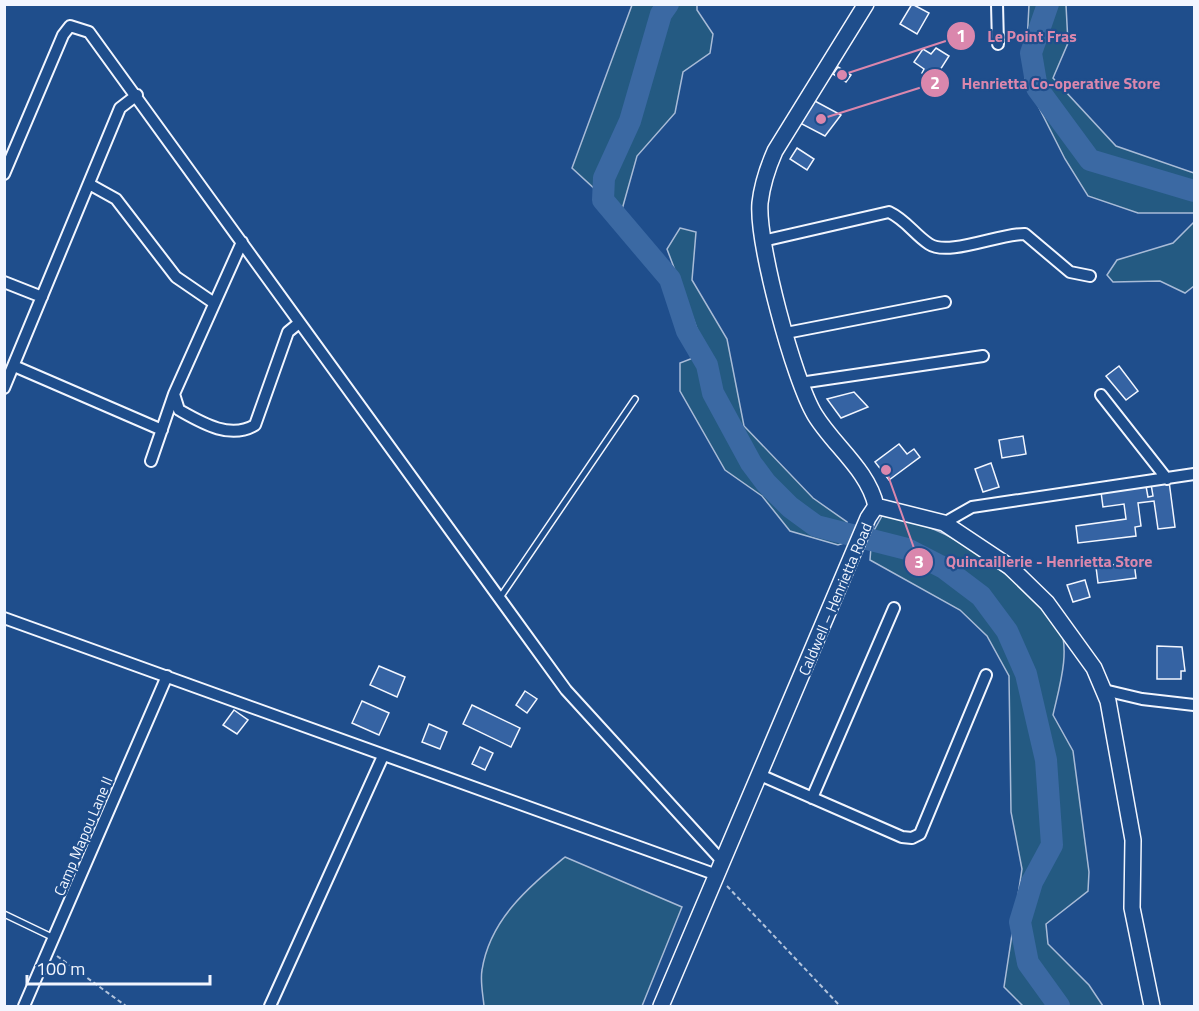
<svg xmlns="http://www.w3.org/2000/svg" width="1199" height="1011" viewBox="0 0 1199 1011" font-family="'Titillium Web',sans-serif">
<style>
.green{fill:#245a82;stroke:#a8bbd7;stroke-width:1.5}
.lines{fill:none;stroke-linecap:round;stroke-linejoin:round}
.river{stroke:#3b69a3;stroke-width:22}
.building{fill:#3563a3;stroke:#f2f6ff;stroke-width:1.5}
.lane-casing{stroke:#f2f6ff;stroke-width:8}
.street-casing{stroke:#f2f6ff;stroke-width:14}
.secondary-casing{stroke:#f2f6ff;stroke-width:18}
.path{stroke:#b3c4dc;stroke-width:2;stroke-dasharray:4.5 3;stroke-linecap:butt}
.lane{stroke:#1f4e8c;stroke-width:5}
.street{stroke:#1f4e8c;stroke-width:10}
.secondary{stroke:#1f4e8c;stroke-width:15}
.labels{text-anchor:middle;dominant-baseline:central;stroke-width:4.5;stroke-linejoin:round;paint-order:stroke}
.street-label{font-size:15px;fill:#f2f6ff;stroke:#1f4e8c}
.leader{fill:none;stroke:#da87ad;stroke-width:2}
.callout-dot{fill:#da87ad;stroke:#1f4e8c;stroke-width:2}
.mark-label{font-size:18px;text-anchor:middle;font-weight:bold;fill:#fff}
.callout-label{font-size:16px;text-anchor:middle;font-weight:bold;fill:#da87ad;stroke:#1f4e8c;stroke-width:4.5;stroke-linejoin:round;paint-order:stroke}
</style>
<rect width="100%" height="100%" fill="#1f4e8c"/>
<!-- green -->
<path class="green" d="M632 5H697V10L713 34 710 53 683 72 675 113 637 156 621 213 572 168Z
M1029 5H1066L1068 43 1053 78 1116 146 1194 173V213H1138L1088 196 1065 159 1025 80Z
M1194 222V286L1185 293 1160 281 1113 282 1107 275 1117 260 1173 243Z
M680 228 696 232 692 280 727 339 744 426 813 498 847 522V542L838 545 790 531 762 496 725 470 680 391V363L706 353 667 249Z
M882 516C906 519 930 526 952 538 974 549 1050 604 1059 624 1071 651 1059 688 1053 715L1073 751 1089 872 1088 891 1046 924 1048 944 1089 985 1103 1006H1023L1004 987 1022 869 1011 812 1009 676 987 636 960 610 870 560 872 534Z
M565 857 682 907 642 1006H484C483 995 480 981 482 970 490 919 528 888 565 857Z"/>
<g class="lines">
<!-- river -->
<path class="river" d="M668 4 661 14 630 121 604 178 603 200 670 279 687 331 707 365 713 393 751 463 766 483 790 507 816 526 907 549 944 568 981 596 1007 631 1026 674 1046 760 1052 845 1032 882 1020 922 1028 963 1059 1006
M1048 4 1031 53 1037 88 1090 160 1194 191"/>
</g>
<!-- building -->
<path class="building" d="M912 4 929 13 917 34 900 24Z
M936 48 949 56 933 81 922 73 924 69 914 62 923 49 931 54Z
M838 67 851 75 846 82 833 74Z
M813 100 841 115 825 136 800 123Z
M797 148 814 159 807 170 790 159Z
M1119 366 1138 391 1126 400 1106 376Z
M854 392 868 407 841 418 827 399Z
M1023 436 1026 454 1002 458 999 440Z
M899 444 907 454 914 449 920 457 889 480 875 462Z
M991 463 999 487 983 492 975 469Z
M1169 481 1175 527 1158 529 1154 501 1138 503 1141 526 1135 527 1136 536 1078 543 1076 526 1126 519 1124 504 1103 507 1101 492 1146 486 1148 497 1153 496 1151 484Z
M1134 562 1136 578 1098 583 1096 567Z
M1085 580 1090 597 1073 602 1067 585Z
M1157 646 1182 647 1185 671H1181V679H1157Z
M379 666 405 677 397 697 370 685Z
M525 691 537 699 527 713 516 705Z
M362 701 389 713 379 735 352 723Z
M472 705 520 728 511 747 463 724Z
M234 710 248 720 237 734 223 725Z
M429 724 447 732 440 749 422 742Z
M480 747 493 753 485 770 472 764Z"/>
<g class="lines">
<defs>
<path id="lane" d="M499 599 635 399
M4 914 54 938"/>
<path id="street" d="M997 4 998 44
M4 174 63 35 70 26 89 32 566 690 722 861
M89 184 116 199 176 277 214 303
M763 241 889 212C906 220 914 234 929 244 948 257 1001 233 1025 234L1070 272 1090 276
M4 282 42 297
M786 333 945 302
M14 366 162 430
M800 383 983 356
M4 388 120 108 137 95
M174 394 179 410C202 423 230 440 255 425L288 332 299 323
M1101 395 1167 479
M151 461 174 394 242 242
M944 523 972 507 1194 474
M4 618 717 875
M1104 690 1142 699 1194 705
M760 775 902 837 912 838 920 834 986 675
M812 798 894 608
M24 1006 167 676
M270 1006 383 756"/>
<path id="secondary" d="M876 506 944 523 1010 567 1047 603 1094 668 1108 701 1133 840 1132 908 1152 1006
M661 1006 868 518 876 506C868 470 834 446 815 415 794 381 757 243 760 203 762 185 768 167 775 151L866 4"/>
</defs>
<!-- lane casing -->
<use href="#lane" class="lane-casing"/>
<!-- street casing -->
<use href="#street" class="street-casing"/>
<!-- secondary casing -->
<use href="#secondary" class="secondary-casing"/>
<!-- path -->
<path class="path" d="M727 886 840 1006
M57 956 126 1006"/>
<!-- lane -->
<use href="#lane" class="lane"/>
<!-- street -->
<use href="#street" class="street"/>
<!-- secondary -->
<use href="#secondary" class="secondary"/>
</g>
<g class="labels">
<!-- street labels -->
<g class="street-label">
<text transform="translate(835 599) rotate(-67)">Caldwell – Henrietta Road</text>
<text transform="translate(83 836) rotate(-67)">Camp Mapou Lane II</text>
</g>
</g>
<!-- callouts -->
<path class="leader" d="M842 75L961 36M821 119L935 83M886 470L919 562"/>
<g class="callout-dot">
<circle cx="842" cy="75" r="6"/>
<circle cx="821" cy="119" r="6"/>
<circle cx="886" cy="470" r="6"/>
<circle cx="961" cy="36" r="15"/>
<circle cx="935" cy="83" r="15"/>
<circle cx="919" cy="562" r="15"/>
</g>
<g class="mark-label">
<text x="961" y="42">1</text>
<text x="935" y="89">2</text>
<text x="919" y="568">3</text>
</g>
<g class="callout-label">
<text x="1032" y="42">Le Point Fras</text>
<text x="1061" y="89">Henrietta Co-operative Store</text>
<text x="1049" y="567">Quincaillerie - Henrietta Store</text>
</g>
<!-- border -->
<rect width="1199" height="1011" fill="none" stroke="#f2f6ff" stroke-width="12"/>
<!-- scale -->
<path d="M27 975v9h183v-9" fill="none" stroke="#f2f6ff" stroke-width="3"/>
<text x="36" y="975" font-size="18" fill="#f2f6ff" stroke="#1f4e8c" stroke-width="4.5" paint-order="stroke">100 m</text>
</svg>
